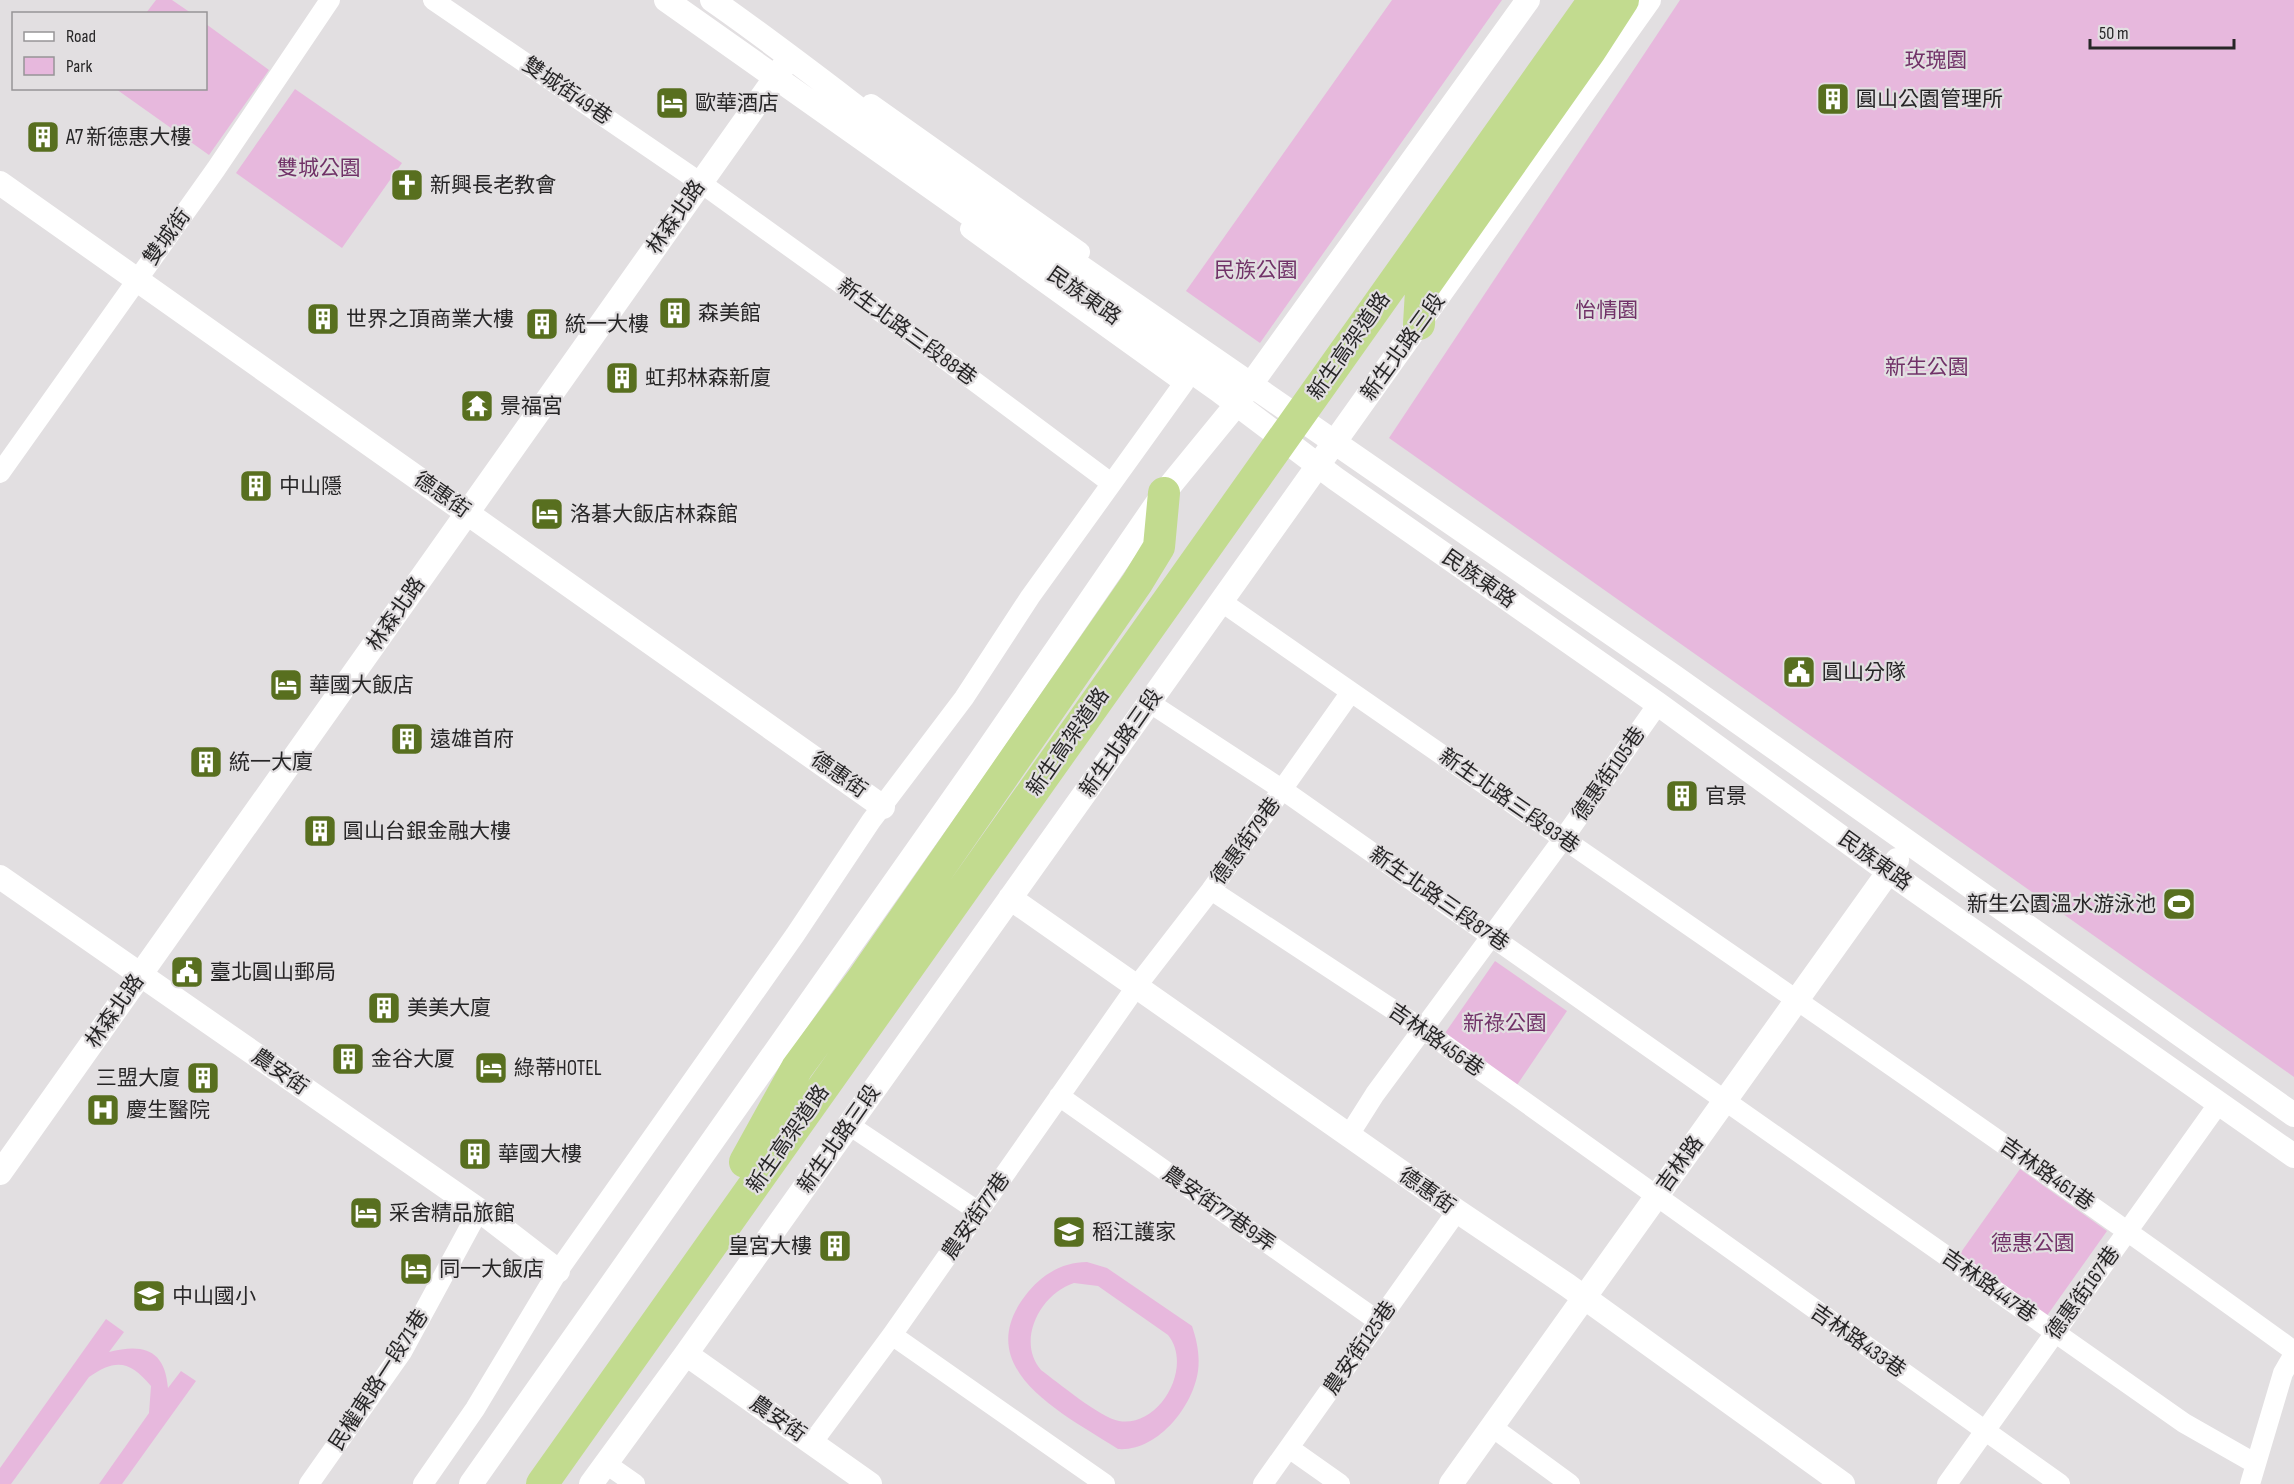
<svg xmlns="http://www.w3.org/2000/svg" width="2294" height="1484" viewBox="0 0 2294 1484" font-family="'Sofia Sans Condensed','Noto Sans TC',sans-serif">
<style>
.green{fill:#e7b8dd;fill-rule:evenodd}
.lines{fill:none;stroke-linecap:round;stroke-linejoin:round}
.minor{stroke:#fff;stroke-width:20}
.tertiary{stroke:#fff;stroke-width:24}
.trunk{stroke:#c2db8f;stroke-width:32}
.labels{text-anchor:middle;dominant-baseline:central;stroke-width:4.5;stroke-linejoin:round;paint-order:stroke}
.park-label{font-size:21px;fill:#713268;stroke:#e2dfe1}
.street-label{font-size:21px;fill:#272627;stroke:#e2dfe1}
.poi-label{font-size:21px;fill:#272627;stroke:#e2dfe1;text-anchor:start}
</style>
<rect width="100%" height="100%" fill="#e2dfe1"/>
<!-- green -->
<path class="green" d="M156 0H172L191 13H146Z
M1392 0H1502L1260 343 1186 291Z
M1680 0H2294V1077L1389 438Z
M206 24 269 70 209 155 116 89 206 88Z
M295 89 402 163 342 248 236 173Z
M1495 961 1567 1011 1517 1085 1443 1036Z
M2020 1169 2107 1231 2046 1317 1959 1255Z
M1087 1262 1107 1268 1192 1326C1197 1341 1200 1355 1198 1371 1193 1407 1157 1452 1118 1449 1067 1416 969 1370 1025 1296 1040 1276 1061 1262 1087 1262ZM1074 1283 1098 1286 1168 1335C1194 1367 1159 1428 1119 1421 1101 1418 1057 1382 1041 1370 1016 1341 1040 1294 1074 1283Z
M106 1319 124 1332 109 1352C144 1343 165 1350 168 1388L181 1371 196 1381 122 1484H99L149 1413 151 1386C130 1361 116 1358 89 1377L11 1484H0V1468Z"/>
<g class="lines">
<!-- minor -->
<path class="minor" d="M433 0 701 183 904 329 1111 483
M871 104 1080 252
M0 473 216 169 330 0
M1222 602C1579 852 1941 1095 2294 1351
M1150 703 1283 790 2184 1423 2256 1464
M1211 890 1424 1030 2060 1484
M1059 1096 1378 1321
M849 1125 979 1212
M1349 1135 1375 1094 1563 839 1658 704
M892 1335 1105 1484
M1492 1427 1570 1484
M812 1443 892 1335 1136 987 1211 890 1351 692
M1289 1448 1340 1484
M605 1463 635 1484
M309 1484 402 1352 479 1210
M423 1484 475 1409 558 1271 795 935 871 821 964 698 1030 597 1184 383 970 229
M1263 1484 1457 1211
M1947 1484 2219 1103
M2250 1484 2283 1373 2294 1354"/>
<!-- tertiary -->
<path class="tertiary" d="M666 0 1218 390 1336 479 1658 704 1889 872 2294 1156
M712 0C791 55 865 115 943 172L1673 676 2294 1115
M0 183 883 807
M0 877 479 1210 558 1271
M1010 898 1457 1211 1567 1285 1843 1484
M0 1173 785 64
M686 1354 870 1484
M471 1484 982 758 1164 493 1236 405 1528 0
M591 1484 686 1354 1649 0
M1451 1484 1897 860"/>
<!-- trunk -->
<path class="trunk" d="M1419 324 1421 291 1590 51 1623 0
M745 1162 797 1068 861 981 1137 583 1159 547 1164 493
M542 1484 1594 0"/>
</g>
<!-- icons -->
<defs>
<symbol id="building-square" viewBox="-11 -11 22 22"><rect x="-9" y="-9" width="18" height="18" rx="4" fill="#586f1f" stroke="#e2dfe1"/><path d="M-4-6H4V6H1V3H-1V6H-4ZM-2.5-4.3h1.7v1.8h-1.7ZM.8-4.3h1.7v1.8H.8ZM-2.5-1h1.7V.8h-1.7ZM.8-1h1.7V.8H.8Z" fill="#fff"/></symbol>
<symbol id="hotel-square" viewBox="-11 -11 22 22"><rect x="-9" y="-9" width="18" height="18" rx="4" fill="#586f1f" stroke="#e2dfe1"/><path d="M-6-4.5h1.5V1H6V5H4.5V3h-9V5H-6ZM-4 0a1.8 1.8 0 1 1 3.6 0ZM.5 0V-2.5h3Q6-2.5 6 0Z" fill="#fff"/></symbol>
<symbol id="church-square" viewBox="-11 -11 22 22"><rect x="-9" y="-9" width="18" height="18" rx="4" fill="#586f1f" stroke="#e2dfe1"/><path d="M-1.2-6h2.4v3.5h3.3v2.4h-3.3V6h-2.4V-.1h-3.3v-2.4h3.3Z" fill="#fff"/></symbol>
<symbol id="temple-square" viewBox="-11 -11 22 22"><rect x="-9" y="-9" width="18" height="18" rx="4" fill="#586f1f" stroke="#e2dfe1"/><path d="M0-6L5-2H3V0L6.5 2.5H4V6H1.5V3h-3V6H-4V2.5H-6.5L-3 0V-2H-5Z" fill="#fff"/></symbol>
<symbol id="civic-square" viewBox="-11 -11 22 22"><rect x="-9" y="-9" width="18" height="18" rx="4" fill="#586f1f" stroke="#e2dfe1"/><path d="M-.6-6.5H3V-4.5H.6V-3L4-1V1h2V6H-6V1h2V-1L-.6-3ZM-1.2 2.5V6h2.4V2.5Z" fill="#fff"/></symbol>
<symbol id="stadium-square" viewBox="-11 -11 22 22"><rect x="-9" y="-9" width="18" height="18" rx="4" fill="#586f1f" stroke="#e2dfe1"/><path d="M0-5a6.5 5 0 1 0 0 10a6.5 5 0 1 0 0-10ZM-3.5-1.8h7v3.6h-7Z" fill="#fff"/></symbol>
<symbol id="hospital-square" viewBox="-11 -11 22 22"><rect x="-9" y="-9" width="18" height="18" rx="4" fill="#586f1f" stroke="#e2dfe1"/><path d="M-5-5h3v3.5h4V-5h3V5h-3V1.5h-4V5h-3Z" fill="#fff"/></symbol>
<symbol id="university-square" viewBox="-11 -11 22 22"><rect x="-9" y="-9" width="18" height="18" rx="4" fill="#586f1f" stroke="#e2dfe1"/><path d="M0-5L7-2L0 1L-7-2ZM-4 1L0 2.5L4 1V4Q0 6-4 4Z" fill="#fff"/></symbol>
<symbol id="school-square" viewBox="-11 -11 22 22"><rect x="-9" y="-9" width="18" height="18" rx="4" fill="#586f1f" stroke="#e2dfe1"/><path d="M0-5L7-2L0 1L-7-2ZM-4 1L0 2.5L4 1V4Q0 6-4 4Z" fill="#fff"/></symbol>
</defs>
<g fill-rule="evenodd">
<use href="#building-square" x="1814" y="80" width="38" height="38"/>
<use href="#hotel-square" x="653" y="84" width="38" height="38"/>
<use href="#building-square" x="24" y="118" width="38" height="38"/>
<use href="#church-square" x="388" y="166" width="38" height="38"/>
<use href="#building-square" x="656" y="294" width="38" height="38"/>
<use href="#building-square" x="304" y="300" width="38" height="38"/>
<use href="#building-square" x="523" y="305" width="38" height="38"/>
<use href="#building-square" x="603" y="359" width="38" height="38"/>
<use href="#temple-square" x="458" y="387" width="38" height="38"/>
<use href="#building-square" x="237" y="467" width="38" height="38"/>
<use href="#hotel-square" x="528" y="495" width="38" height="38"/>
<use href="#civic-square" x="1780" y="653" width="38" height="38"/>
<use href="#hotel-square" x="267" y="666" width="38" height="38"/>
<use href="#building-square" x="388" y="720" width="38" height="38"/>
<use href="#building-square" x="187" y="743" width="38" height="38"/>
<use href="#building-square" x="1663" y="777" width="38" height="38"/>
<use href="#building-square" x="301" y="812" width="38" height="38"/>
<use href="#stadium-square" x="2160" y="885" width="38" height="38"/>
<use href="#civic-square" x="168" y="953" width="38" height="38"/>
<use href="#building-square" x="365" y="989" width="38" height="38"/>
<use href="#building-square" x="329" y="1040" width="38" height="38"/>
<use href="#hotel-square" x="472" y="1049" width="38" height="38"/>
<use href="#building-square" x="184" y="1059" width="38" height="38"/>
<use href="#hospital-square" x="84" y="1091" width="38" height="38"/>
<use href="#building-square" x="456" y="1135" width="38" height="38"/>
<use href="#hotel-square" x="347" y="1194" width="38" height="38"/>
<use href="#university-square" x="1050" y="1213" width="38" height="38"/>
<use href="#building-square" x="816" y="1227" width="38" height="38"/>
<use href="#hotel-square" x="397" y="1250" width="38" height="38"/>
<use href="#school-square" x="130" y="1277" width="38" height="38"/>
</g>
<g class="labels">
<!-- park labels -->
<g class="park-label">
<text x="1936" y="60">玫瑰園</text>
<text x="319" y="168">雙城公園</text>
<text x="1256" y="270">民族公園</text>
<text x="1607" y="310">怡情園</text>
<text x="1927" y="367">新生公園</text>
<text x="1505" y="1023">新祿公園</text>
<text x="2033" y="1243">德惠公園</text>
</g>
<!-- street labels -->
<g class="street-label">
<text transform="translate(567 91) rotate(34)">雙城街49巷</text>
<text transform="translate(676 217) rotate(-55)">林森北路</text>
<text transform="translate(167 237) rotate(-54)">雙城街</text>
<text transform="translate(1084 296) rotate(35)">民族東路</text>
<text transform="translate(907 332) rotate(36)">新生北路三段88巷</text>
<text transform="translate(1349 346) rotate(-55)">新生高架道路</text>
<text transform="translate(1403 347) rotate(-54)">新生北路三段</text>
<text transform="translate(442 495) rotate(35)">德惠街</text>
<text transform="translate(1479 579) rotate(35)">民族東路</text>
<text transform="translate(396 614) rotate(-55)">林森北路</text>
<text transform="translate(1068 742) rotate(-55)">新生高架道路</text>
<text transform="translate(1121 743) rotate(-55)">新生北路三段</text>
<text transform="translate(1609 774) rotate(-55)">德惠街105巷</text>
<text transform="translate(839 775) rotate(35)">德惠街</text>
<text transform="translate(1509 801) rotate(35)">新生北路三段93巷</text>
<text transform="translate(1246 841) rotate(-54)">德惠街79巷</text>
<text transform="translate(1875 861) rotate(36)">民族東路</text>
<text transform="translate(1439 899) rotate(35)">新生北路三段87巷</text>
<text transform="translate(115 1011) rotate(-55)">林森北路</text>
<text transform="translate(1436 1040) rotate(35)">吉林路456巷</text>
<text transform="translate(280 1072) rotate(35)">農安街</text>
<text transform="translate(788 1139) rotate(-55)">新生高架道路</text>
<text transform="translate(839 1139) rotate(-55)">新生北路三段</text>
<text transform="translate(1680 1164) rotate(-54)">吉林路</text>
<text transform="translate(2047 1174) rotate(35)">吉林路461巷</text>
<text transform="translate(1427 1191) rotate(35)">德惠街</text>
<text transform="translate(1219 1209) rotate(35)">農安街77巷9弄</text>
<text transform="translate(976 1216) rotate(-55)">農安街77巷</text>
<text transform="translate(1989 1286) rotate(35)">吉林路447巷</text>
<text transform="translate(2083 1293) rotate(-54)">德惠街167巷</text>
<text transform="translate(1858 1341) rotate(35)">吉林路433巷</text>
<text transform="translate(1360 1348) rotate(-55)">農安街125巷</text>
<text transform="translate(379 1380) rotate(-57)">民權東路一段71巷</text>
<text transform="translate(778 1419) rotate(35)">農安街</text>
</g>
<!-- poi labels -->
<g class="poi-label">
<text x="1856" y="99">圓山公園管理所</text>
<text x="695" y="103">歐華酒店</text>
<text x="66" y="137">A7 新德惠大樓</text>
<text x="430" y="185">新興長老教會</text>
<text x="698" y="313">森美館</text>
<text x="346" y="319">世界之頂商業大樓</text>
<text x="565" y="324">統一大樓</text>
<text x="645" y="378">虹邦林森新廈</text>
<text x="500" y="406">景福宮</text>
<text x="279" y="486">中山隱</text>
<text x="570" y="514">洛碁大飯店林森館</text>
<text x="1822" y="672">圓山分隊</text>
<text x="309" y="685">華國大飯店</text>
<text x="430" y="739">遠雄首府</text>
<text x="229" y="762">統一大廈</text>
<text x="1705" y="796">官景</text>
<text x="343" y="831">圓山台銀金融大樓</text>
<text x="2156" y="904" text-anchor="end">新生公園溫水游泳池</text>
<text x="210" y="972">臺北圓山郵局</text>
<text x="407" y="1008">美美大廈</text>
<text x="371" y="1059">金谷大厦</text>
<text x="514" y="1068">綠蒂HOTEL</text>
<text x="180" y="1078" text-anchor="end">三盟大廈</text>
<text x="126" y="1110">慶生醫院</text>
<text x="498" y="1154">華國大樓</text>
<text x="389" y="1213">采舍精品旅館</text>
<text x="1092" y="1232">稻江護家</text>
<text x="812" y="1246" text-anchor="end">皇宮大樓</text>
<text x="439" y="1269">同一大飯店</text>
<text x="172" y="1296">中山國小</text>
</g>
</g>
<!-- legend -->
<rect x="12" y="12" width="195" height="78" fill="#e2dfe1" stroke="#979597" stroke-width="1.5"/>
<rect x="24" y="32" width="30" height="9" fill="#ffffff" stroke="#979597" stroke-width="1.5"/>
<text x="66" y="42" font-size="18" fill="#272627">Road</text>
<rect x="24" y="57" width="30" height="18" fill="#e7b8dd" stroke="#979597" stroke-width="1.5"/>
<text x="66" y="72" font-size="18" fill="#272627">Park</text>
<!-- scale -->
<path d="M2090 39v9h144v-9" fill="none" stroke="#272627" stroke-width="3"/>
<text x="2099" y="39" font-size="18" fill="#272627" stroke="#e2dfe1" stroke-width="4.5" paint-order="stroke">50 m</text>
</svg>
